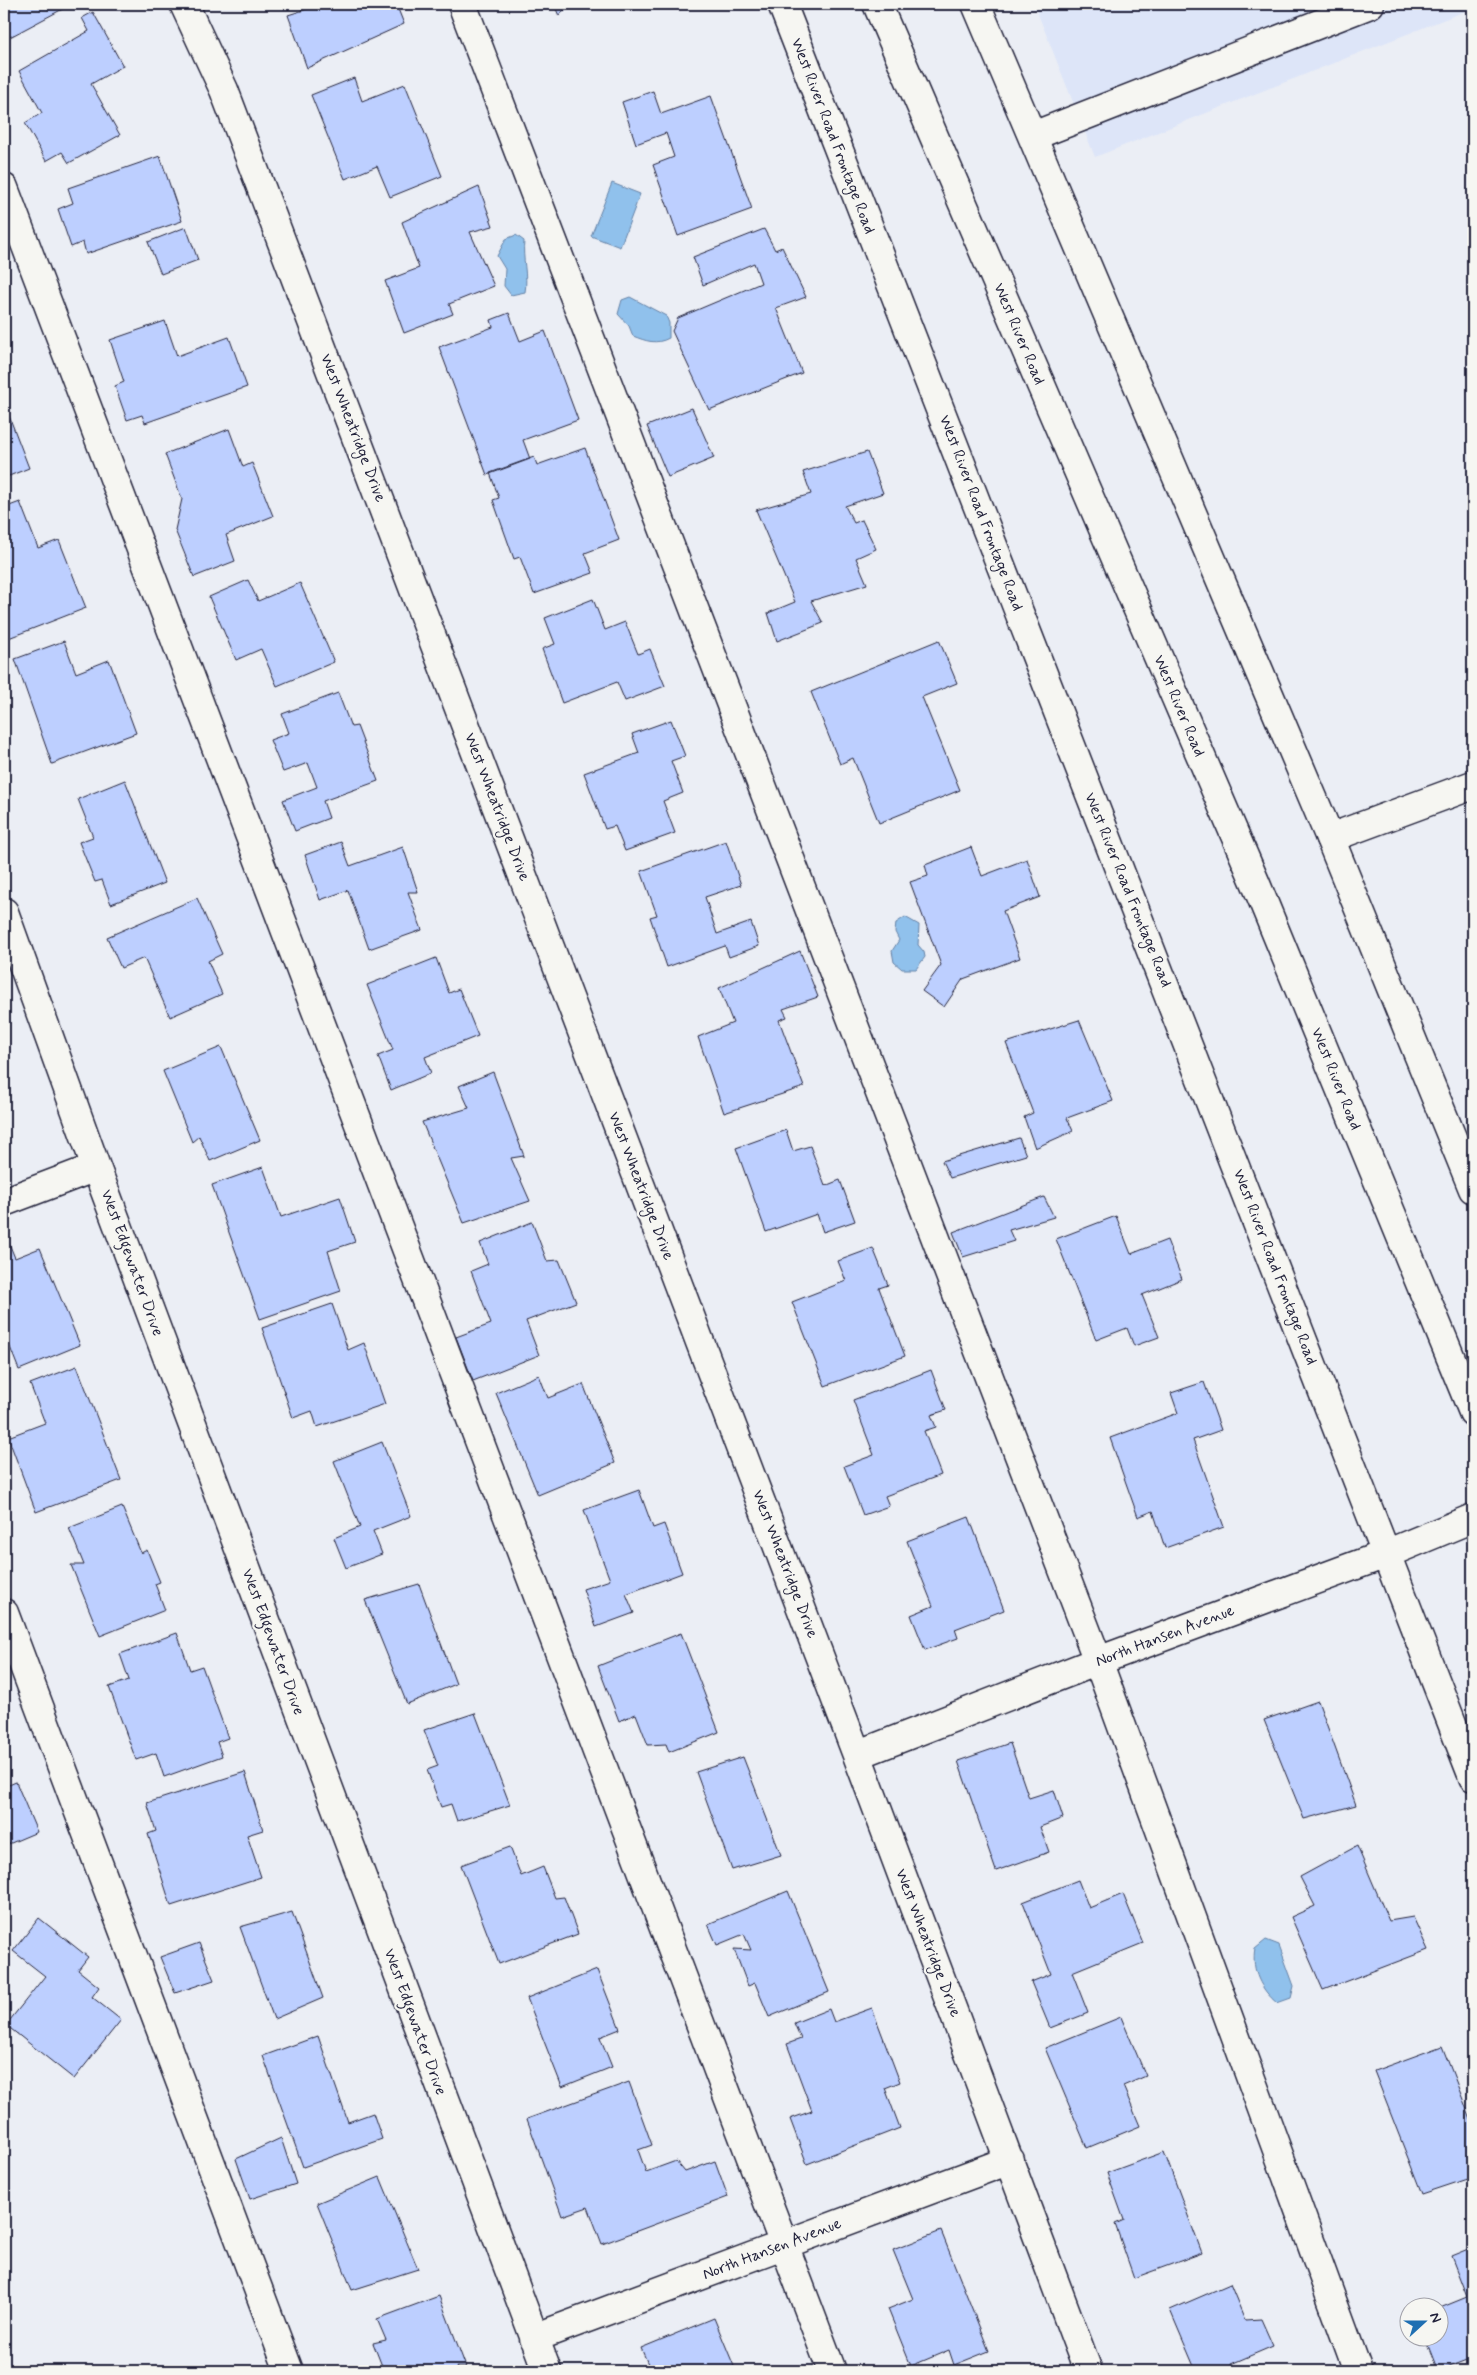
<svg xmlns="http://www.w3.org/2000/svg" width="1477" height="2375" viewBox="0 0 1477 2375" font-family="Mynerve,sans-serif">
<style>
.built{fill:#dde5f8}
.water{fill:#90c1ec;stroke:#6481a5}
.building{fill:#bdcfff;stroke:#22223b}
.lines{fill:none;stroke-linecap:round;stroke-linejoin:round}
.minor-casing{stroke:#22223b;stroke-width:31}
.major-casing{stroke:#22223b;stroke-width:31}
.minor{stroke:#f6f6f2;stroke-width:28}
.major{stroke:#f6f6f2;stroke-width:28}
.labels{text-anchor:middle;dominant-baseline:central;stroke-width:4.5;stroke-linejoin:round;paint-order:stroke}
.street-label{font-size:16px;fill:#22223b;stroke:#f6f6f2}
</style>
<rect width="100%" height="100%" fill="#ebeef5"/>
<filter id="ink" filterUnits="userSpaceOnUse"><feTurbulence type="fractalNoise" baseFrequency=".02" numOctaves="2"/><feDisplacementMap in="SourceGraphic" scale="10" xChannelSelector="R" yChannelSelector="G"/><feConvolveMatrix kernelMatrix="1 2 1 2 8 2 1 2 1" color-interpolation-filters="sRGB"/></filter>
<g filter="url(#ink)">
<!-- built -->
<path class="built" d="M1034 4H1473V8L1095 157Z"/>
<!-- water -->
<path class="water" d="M612 183 640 194 620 247 591 236Z
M516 235 524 241C522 259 528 275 525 292L511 295 504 286 505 269 497 256 506 239Z
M630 297 666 316 669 323V338C656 345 646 341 633 336L629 326 618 314 622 300Z
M905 917 919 925 918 945 924 952 925 957 916 969H902L894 962 892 951 899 940 895 932 896 923Z
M1266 1940 1279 1945 1294 1986 1291 1998 1277 2003C1261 1990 1251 1970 1255 1949Z"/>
<!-- building -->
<path class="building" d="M4 4H72L10 37 4 25Z
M323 4H396L404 24 307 68 288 15Z
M554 4H580L563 11 559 16Z
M93 12 123 66 91 84 120 135 69 163 62 152 46 161 25 123 42 113 19 71 89 31 82 18Z
M354 78 362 101 405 84 442 176 390 197 377 166 345 179 311 95Z
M653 91 661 114 711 96 752 209 678 236 653 165 674 157 666 133 636 144 622 102Z
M160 156 182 221 86 254 83 242 71 247 58 209 73 203 68 188Z
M479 187 493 226 470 232 494 286 449 304 453 314 404 333 385 281 419 268 402 222Z
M186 227 198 260 161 274 148 242Z
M764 229 775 250 782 247 806 297 776 308 802 373 709 410 672 331 678 318 761 283 754 263 703 285 693 257Z
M509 313 520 341 545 331 578 420 523 440 530 459 487 475 439 347 493 327 491 320Z
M165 321 177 356 229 337 247 387 145 423 142 415 127 420 115 386 124 382 110 340Z
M4 403 29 468 4 478Z
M692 408 714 458 668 477 647 426Z
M229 429 243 467 252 463 273 516 226 535 235 561 194 577 175 530 182 499 165 454Z
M585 448 619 540 585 553 593 573 534 594 520 557 514 559 493 500 499 498 490 473 534 457 537 465Z
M867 452 883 493 845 506 854 523 862 520 876 549 856 558 867 584 811 601 823 623 777 641 768 613 795 602 756 510 811 494 803 472Z
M20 502 38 548 59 540 86 608 6 639 4 632V508Z
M248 580 258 601 300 583 334 662 277 686 261 649 236 660 209 597Z
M593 599 605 630 625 622 638 654 650 649 665 686 625 701 617 682 562 703 542 649 555 644 545 618Z
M939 640 957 683 922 697 960 790 879 823 853 758 840 764 811 692Z
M64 641 76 673 109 660 136 733 52 764 15 659Z
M338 693 351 727 357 726 378 781 323 801 329 818 295 831 283 800 317 787 308 763 283 772 270 740 289 733 282 714Z
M671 720 685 756 671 761 683 793 663 801 675 833 625 851 615 826 605 829 584 773 639 753 632 734Z
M125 780 165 883 111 904 102 880 95 882 79 842 93 837 78 799Z
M726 841 741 885 705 897 717 934 751 922 759 946 729 957 725 946 667 967 650 917 657 915 641 871Z
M341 842 350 866 403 847 418 892H408L422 930 369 949 348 890 320 900 305 855Z
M971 847 982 876 1027 859 1040 897 1003 911 1020 958 963 979 944 1007 922 991 941 965 910 882 928 876 925 865Z
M197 898 222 954 208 961 222 994 170 1017 144 958 121 968 107 937Z
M800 951 818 997 783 1009 787 1017 779 1020 804 1087 724 1113 698 1037 733 1023 719 988Z
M436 958 449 993 459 989 478 1036 425 1057 431 1073 391 1090 378 1056 393 1050 367 985Z
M1079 1020 1113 1101 1067 1118 1073 1131 1035 1148 1024 1117 1033 1113 1006 1043Z
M221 1047 260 1140 210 1161 199 1136 192 1142 163 1071Z
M493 1072 524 1156 511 1158 530 1201 464 1223 422 1122 469 1108 459 1086Z
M786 1130 793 1151 810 1146 825 1186 840 1180 855 1221 823 1232 817 1214 766 1232 736 1148Z
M1019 1138 1026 1155 950 1178 942 1161Z
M263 1167 281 1217 340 1197 355 1242 328 1251 341 1291 260 1319 212 1185Z
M1044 1197 1054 1217 1009 1230 1014 1241 963 1257 953 1232Z
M1116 1216 1131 1254 1167 1240 1182 1279 1142 1295 1159 1337 1134 1346 1127 1328 1096 1340 1056 1239Z
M532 1222 547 1261 559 1260 576 1302 526 1321 539 1355 473 1381 456 1337 491 1324 471 1271 488 1264 480 1243Z
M8 1241 15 1258 40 1248 80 1345 19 1370 4 1332V1242Z
M873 1248 888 1285 879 1288 905 1356 825 1386 792 1302 846 1281 838 1261Z
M332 1304 348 1350 364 1343 385 1404 317 1427 312 1411 293 1418 262 1328Z
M77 1366 121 1480 36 1512 8 1437 45 1423 30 1384Z
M931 1370 946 1410 931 1415 936 1427 924 1431 941 1475 885 1496 889 1506 863 1515 844 1466 874 1455 853 1400Z
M539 1375 548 1398 583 1384 615 1463 538 1495 496 1393Z
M1204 1382 1221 1430 1193 1440 1224 1527 1165 1548 1153 1511 1138 1517 1110 1438 1178 1413 1171 1393Z
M382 1442 411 1516 373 1531 382 1554 346 1568 334 1538 360 1527 334 1461Z
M639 1490 653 1528 664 1524 682 1573 626 1594 634 1613 596 1627 583 1589 610 1580 584 1510Z
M122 1507 141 1553 147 1550 160 1582 155 1584 165 1610 100 1636 71 1565H84L69 1528Z
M969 1517 1004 1610 955 1629 958 1638 925 1650 911 1615 933 1606 907 1541Z
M419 1584 456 1684 407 1704 365 1600Z
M177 1633 190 1670 202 1666 228 1738 217 1742 222 1756 164 1777 156 1753 136 1760 109 1687 129 1680 120 1654Z
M681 1633 719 1732 669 1752 666 1744 648 1745 636 1714 619 1721 598 1666Z
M1318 1701 1356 1805 1304 1819 1264 1720Z
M475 1713 510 1805 457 1821 451 1804 441 1807 427 1770 438 1766 424 1730Z
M1010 1743 1029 1798 1054 1790 1063 1818 1040 1827 1049 1852 996 1871 958 1761Z
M743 1757 781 1855 732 1870 696 1772Z
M245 1772 263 1830 247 1835 261 1877 171 1906 148 1834 156 1831 147 1803Z
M16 1782 37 1832 4 1846V1787Z
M1357 1846 1389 1921 1413 1917 1428 1950 1323 1990 1291 1917 1315 1906 1300 1877Z
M510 1847 521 1876 543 1867 555 1898 564 1897 578 1934 499 1964 461 1865Z
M1078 1880 1089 1908 1123 1894 1143 1943 1072 1972 1088 2013 1050 2028 1031 1982 1051 1974 1023 1902Z
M788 1891 829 1992 769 2017 755 1983 748 1986 734 1949 751 1950 744 1934 717 1945 708 1924Z
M292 1912 323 1998 274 2019 240 1927Z
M39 1918 88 1957 78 1970 99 1987 92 1997 121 2020 74 2079 6 2025 45 1976 13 1951Z
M199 1943 214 1980 175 1993 160 1957Z
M597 1970 620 2029 600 2037 612 2067 562 2087 527 1998Z
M872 2008 900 2082 885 2088 900 2128 807 2164 790 2119 812 2111 787 2044 801 2039 794 2023 829 2009 834 2022Z
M1121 2017 1146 2076 1123 2086 1140 2126 1087 2148 1045 2048Z
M318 2036 348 2122 373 2113 382 2139 303 2167 263 2056Z
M1442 2046 1473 2125V2177L1422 2194 1374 2071Z
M629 2082 652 2145 638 2150 646 2172 676 2161 685 2172 715 2161 728 2197 602 2244 588 2207 562 2216 527 2119Z
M281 2138 296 2184 250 2199 236 2159Z
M1164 2152 1202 2253 1134 2278 1115 2224 1124 2220 1107 2173Z
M380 2177 418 2269 352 2290 317 2203Z
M941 2231 989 2351 954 2365 949 2350 911 2366 888 2309 913 2299 893 2250Z
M1473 2247V2365L1470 2359 1439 2371 1426 2338H1440V2308L1467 2297 1451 2256Z
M1230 2284 1245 2320 1261 2319 1273 2346 1231 2364 1234 2371H1196L1170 2310Z
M439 2296 466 2367H456L458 2371H384L373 2343 386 2340 377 2319Z
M714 2318 736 2371H651L641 2348Z"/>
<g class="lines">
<defs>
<path id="minor" d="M184 4 224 90 857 1755 1088 2371
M462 4 1098 1661 1358 2371
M782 4 1473 1777
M1033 136 1370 4
M4 188 832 2371
M1330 838 1473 785
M4 912 96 1167 547 2371
M4 1202 96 1167
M4 1613 289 2371
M857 1755 1098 1661 1386 1554 1473 1518
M534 2338 1010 2160"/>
<path id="major" d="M877 4 1256 884 1473 1412
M976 4 1330 838 1473 1189"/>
</defs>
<!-- minor casing -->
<use href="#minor" class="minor-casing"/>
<!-- major casing -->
<use href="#major" class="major-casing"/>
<!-- minor -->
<use href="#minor" class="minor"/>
<!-- major -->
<use href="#major" class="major"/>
</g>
</g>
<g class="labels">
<!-- street labels -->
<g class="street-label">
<text transform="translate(833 136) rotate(69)">West River Road Frontage Road</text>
<text transform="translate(1019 334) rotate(67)">West River Road</text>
<text transform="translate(353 428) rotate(69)">West Wheatridge Drive</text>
<text transform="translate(981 513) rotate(69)">West River Road Frontage Road</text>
<text transform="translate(1179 706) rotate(67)">West River Road</text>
<text transform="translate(497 807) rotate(69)">West Wheatridge Drive</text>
<text transform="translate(1128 890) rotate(68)">West River Road Frontage Road</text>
<text transform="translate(1336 1079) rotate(68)">West River Road</text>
<text transform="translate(641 1186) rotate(69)">West Wheatridge Drive</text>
<text transform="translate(132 1263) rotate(70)">West Edgewater Drive</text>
<text transform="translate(1275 1267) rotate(69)">West River Road Frontage Road</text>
<text transform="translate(785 1564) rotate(69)">West Wheatridge Drive</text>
<text transform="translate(1165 1636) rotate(-21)">North Hansen Avenue</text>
<text transform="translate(273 1642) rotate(70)">West Edgewater Drive</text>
<text transform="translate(928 1943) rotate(69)">West Wheatridge Drive</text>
<text transform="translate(415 2022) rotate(70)">West Edgewater Drive</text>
<text transform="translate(772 2249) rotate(-21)">North Hansen Avenue</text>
</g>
</g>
<!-- margin -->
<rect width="1477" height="2375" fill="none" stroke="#f6f6f2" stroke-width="20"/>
<rect x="10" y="10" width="1457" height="2355" fill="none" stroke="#22223b" stroke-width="2" filter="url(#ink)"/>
<!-- north arrow -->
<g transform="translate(1424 2322) rotate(69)"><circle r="24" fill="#f6f6f2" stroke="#a1a1a9"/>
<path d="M0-4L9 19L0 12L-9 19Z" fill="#1f6fb2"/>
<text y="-8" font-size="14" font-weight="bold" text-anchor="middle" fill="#22223b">N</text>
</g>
</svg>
